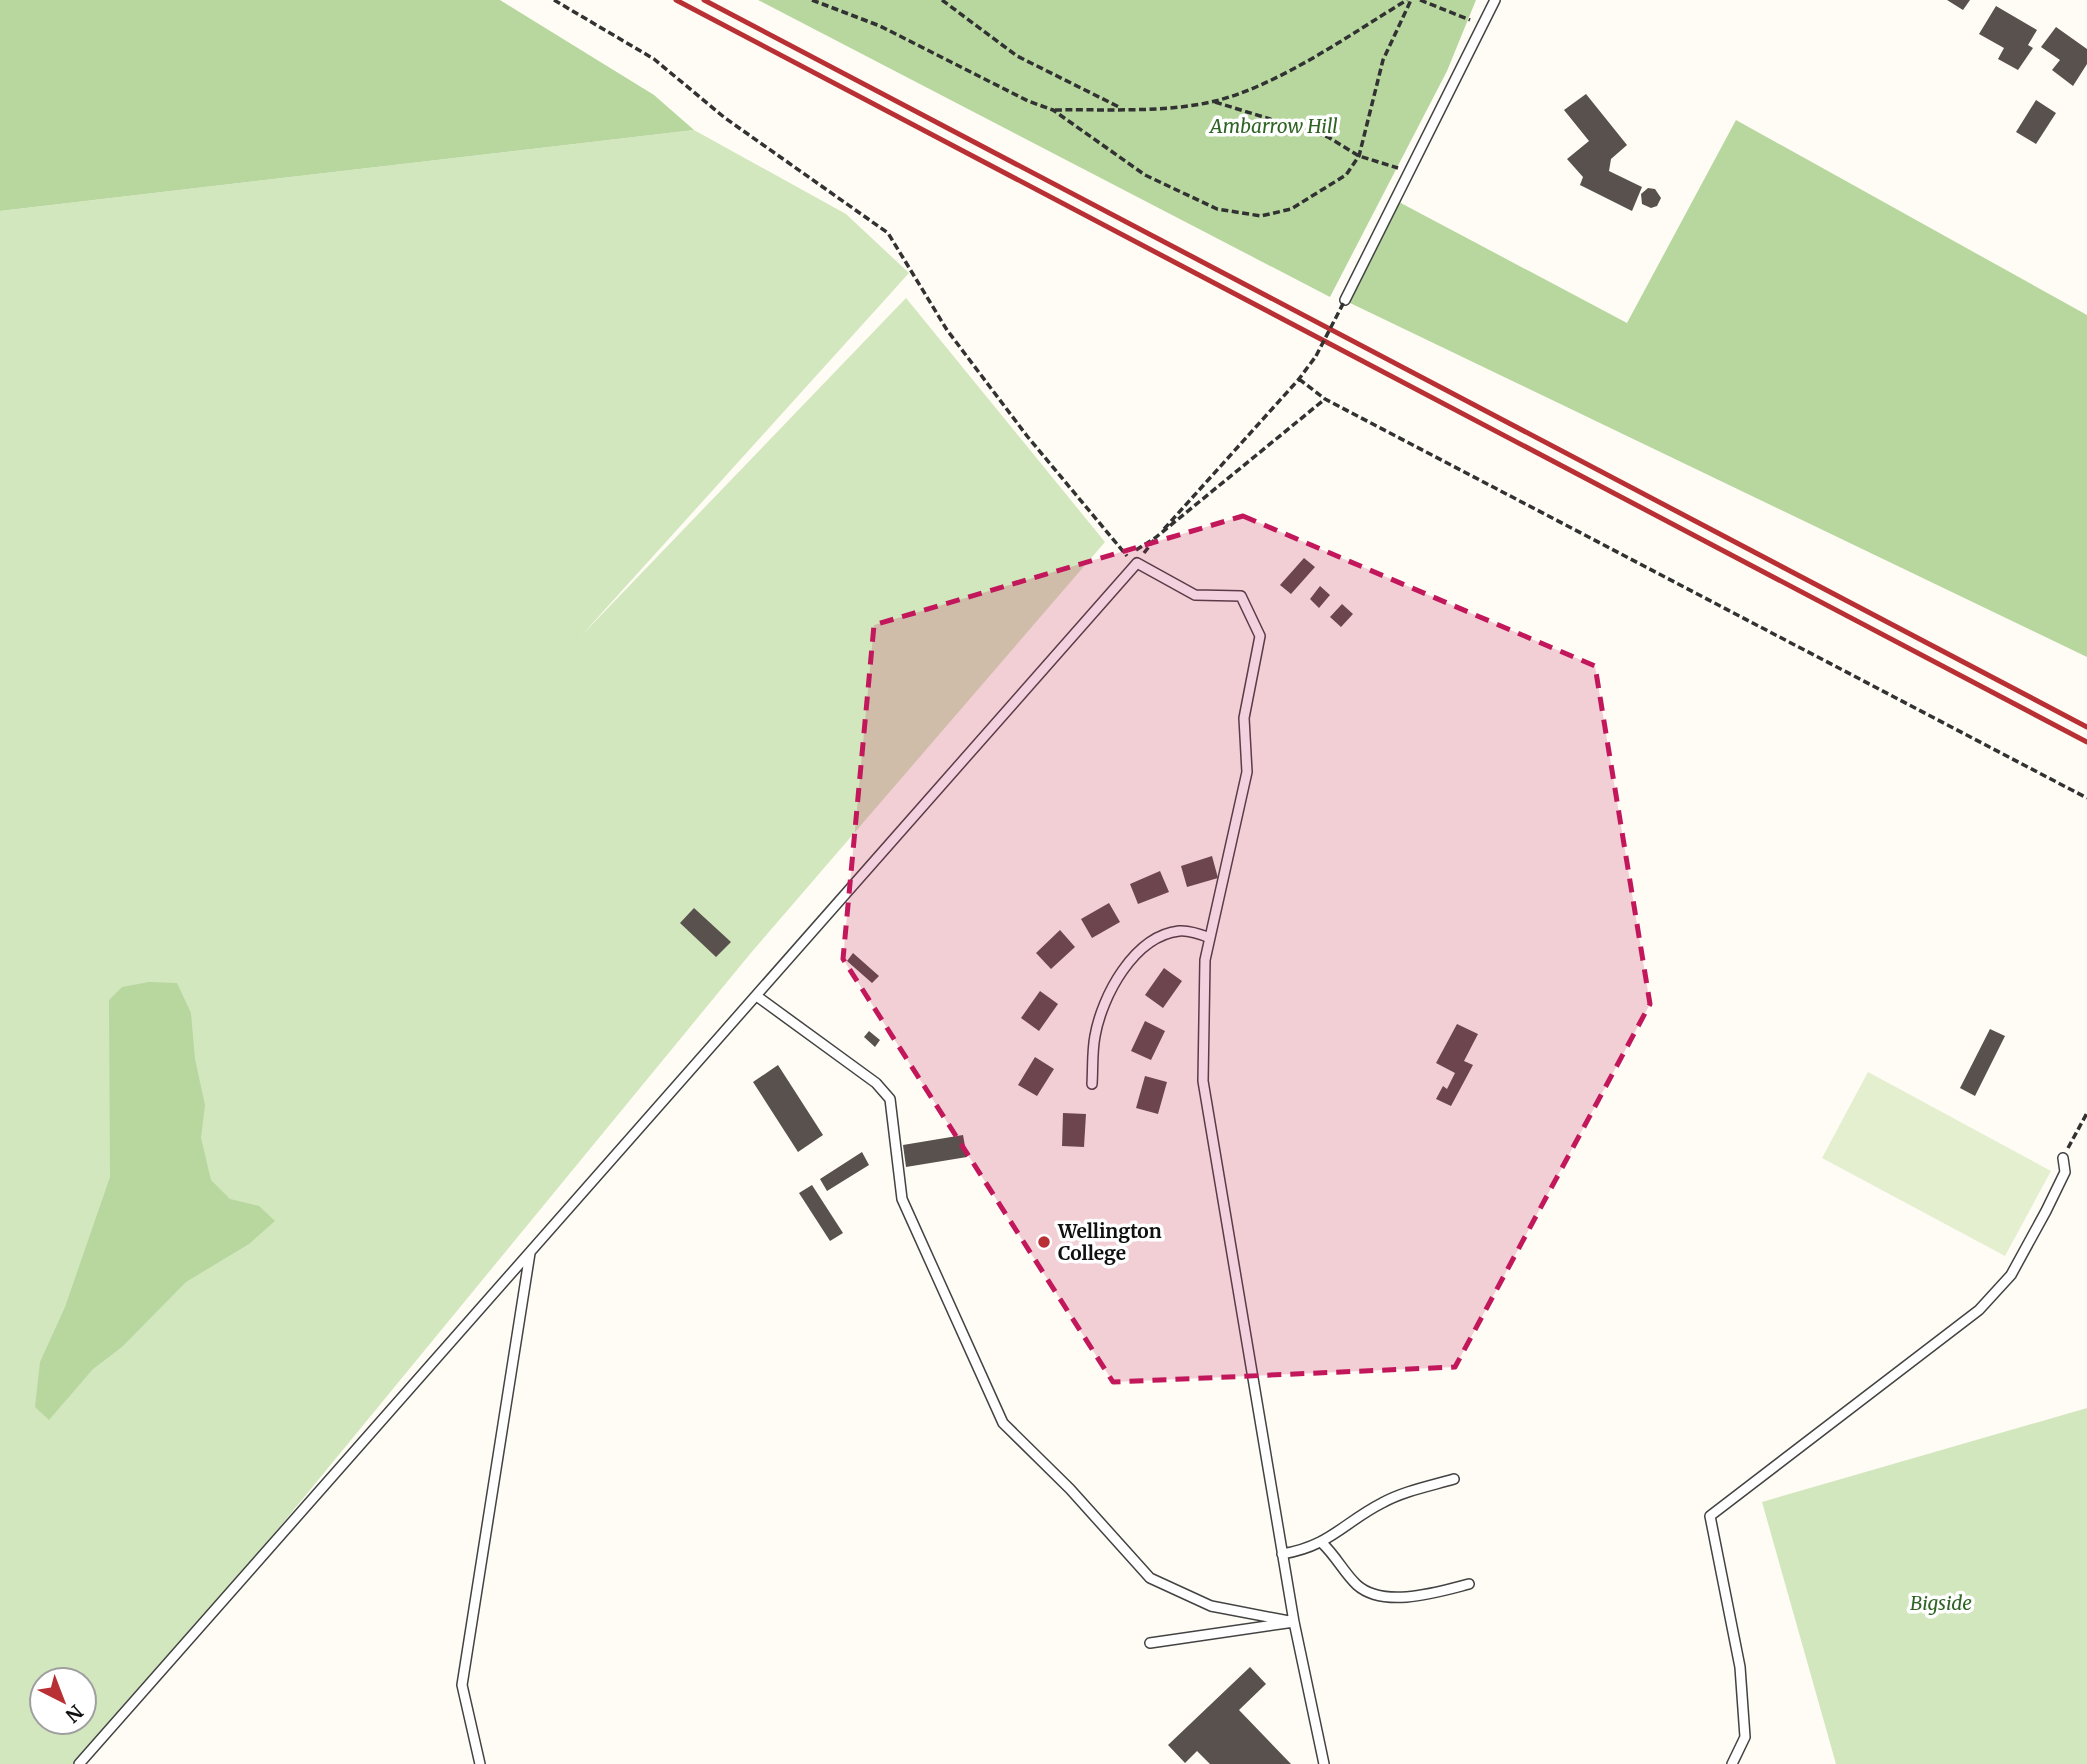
<svg xmlns="http://www.w3.org/2000/svg" width="2087" height="1764" viewBox="0 0 2087 1764" font-family="Merriweather,serif">
<style>
.green{fill:#d3e7bf;fill-rule:evenodd}
.forest{fill:#b7d79f}
.pitch{fill:#e4efd0}
.building{fill:#58514d}
.lines{fill:none;stroke-linecap:round;stroke-linejoin:round}
.lane-casing{stroke:#434343;stroke-width:12}
.path{stroke:#323232;stroke-width:3.5;stroke-dasharray:7 3.5;stroke-linecap:butt}
.lane{stroke:#fff;stroke-width:9}
.rail{stroke:#b83034;stroke-width:5}
.path-bridge{stroke:#323232;stroke-width:3.5;stroke-dasharray:7 3.5;stroke-linecap:butt}
.marked{fill:#c2185b;fill-opacity:0.2;stroke:#c2185b;stroke-width:5;stroke-dasharray:14 9;stroke-linejoin:round}
.poi-dot{fill:#b83034;stroke:#fff;stroke-width:2.5}
.labels{text-anchor:middle;dominant-baseline:central;stroke-width:7;stroke-linejoin:round;paint-order:stroke}
.park-label{font-size:19px;font-style:italic;fill:#306424;stroke:#fff}
.poi-label{font-size:19px;font-weight:bold;fill:#101010;stroke:#fff;text-anchor:start}
</style>
<rect width="100%" height="100%" fill="#fefcf4"/>
<!-- green -->
<path class="green" d="M694 130 846 214 909 273 581 636 906 298 1105 542 750 954 85 1764H0V211ZM42 1680H84V1722H42Z
M2087 1408V1764H1836L1762 1502Z"/>
<!-- forest -->
<path class="forest" d="M0 0H500L654 95 694 130 0 211Z
M758 0H1476L1447 71 1330 297Z
M1736 120 2087 315V657L1348 302 1397 201 1627 323Z
M149 982 177 983 191 1013 195 1059 205 1105 201 1138 211 1180 230 1199 259 1206 275 1221 249 1244 186 1282 122 1347 93 1369 49 1420 35 1407 40 1362 65 1307 110 1177 109 1000 122 987Z"/>
<!-- pitch -->
<path class="pitch" d="M1868 1072 2051 1171 2005 1256 1822 1158Z"/>
<!-- building -->
<path class="building" d="M1947 0H1970L1963 10Z
M1996 6 2037 30 2028 45 2033 48 2018 70 1998 59 2004 48 1979 34Z
M2056 27 2087 49V64L2073 86 2052 70 2060 60 2041 47Z
M1586 94 1627 145 1611 159 1609 171 1642 187 1632 211 1580 185 1583 177 1567 159 1589 141 1564 110Z
M2036 100 2056 113 2036 144 2016 132Z
M1648 188 1655 189 1661 198 1657 206 1651 208 1642 204 1641 194Z
M1304 558 1315 567 1291 594 1280 585Z
M1320 586 1330 595 1319 608 1310 599Z
M1342 604 1353 614 1341 627 1330 617Z
M1212 856 1218 878 1187 887 1181 866Z
M1160 871 1169 892 1138 904 1130 884Z
M1109 903 1120 922 1092 938 1081 919Z
M694 908 731 942 716 957 680 923Z
M1060 930 1075 947 1051 969 1036 953Z
M853 953 879 976 872 983 847 961Z
M1164 968 1182 981 1163 1008 1145 995Z
M1040 991 1058 1004 1039 1031 1021 1018Z
M1145 1021 1165 1031 1151 1060 1131 1051Z
M1457 1024 1478 1034 1464 1061 1473 1065 1451 1106 1436 1099 1443 1086 1447 1089 1455 1073 1436 1063Z
M1990 1029 2005 1036 1975 1096 1960 1088Z
M869 1031 880 1040 875 1047 864 1037Z
M1035 1057 1054 1069 1037 1096 1018 1085Z
M778 1065 823 1135 798 1152 753 1082Z
M1145 1076 1167 1082 1158 1114 1136 1108Z
M1063 1113 1086 1114 1084 1147 1062 1146Z
M963 1135 967 1157 906 1167 903 1145Z
M862 1152 869 1165 827 1191 820 1179Z
M812 1185 843 1233 830 1241 799 1193Z
M1250 1667 1266 1684 1239 1710 1291 1764H1210L1197 1751 1185 1763 1168 1745Z"/>
<g class="lines">
<defs>
<path id="lane" d="M1345 300 1495 0
M758 997 876 1083 890 1099 902 1199 1003 1423 1070 1489 1150 1578 1211 1606 1294 1622 1150 1643
M1092 1084C1093 1068 1092 1051 1095 1036 1102 996 1134 936 1179 931 1189 930 1200 934 1210 938
M1322 1543C1336 1556 1344 1573 1357 1585 1384 1609 1438 1592 1469 1584
M1282 1554C1330 1546 1343 1523 1382 1503 1404 1491 1430 1486 1454 1479
M79 1764 1137 563 1195 595 1241 596 1260 636 1244 718 1247 772 1205 960 1203 1081 1294 1622 1324 1764
M480 1764 462 1685 530 1253
M1732 1764 1745 1737 1740 1667 1710 1516 1979 1310 2011 1275 2046 1211 2065 1172 2063 1158"/>
</defs>
<!-- lane casing -->
<use href="#lane" class="lane-casing"/>
<!-- path -->
<path class="path" d="M554 0 654 59 725 118 888 233 947 330 1027 436 1127 556
M812 0 880 26 1028 101 1053 110 1145 175 1217 209 1261 216 1291 209 1346 175 1359 156 1383 60 1411 0
M942 0 1017 56 1119 107
M1420 0 1470 20
M1215 102 1328 137 1359 156 1398 168
M1055 110C1106 109 1161 113 1211 102 1277 87 1349 35 1407 0
M1299 379 1325 399 2087 798
M1164 529 1299 379 1316 356
M1136 550 1155 538 1325 399
M1144 553 1154 540
M2068 1148 2087 1113"/>
<!-- lane -->
<use href="#lane" class="lane"/>
<!-- rail -->
<path class="rail" d="M676 0 2087 742
M704 0 2087 727"/>
<!-- path-bridge -->
<path class="path-bridge" d="M1316 356 1345 300"/>
</g>
<!-- marked area -->
<path class="marked" d="M1243 516 1595 666 1650 1004 1455 1367 1113 1382 843 959 874 625Z"/>
<!-- markers -->
<circle class="poi-dot" cx="1044" cy="1242" r="7"/>
<g class="labels">
<!-- park labels -->
<g class="park-label">
<text x="1274" y="126">Ambarrow Hill</text>
<text x="1941" y="1603">Bigside</text>
</g>
<!-- poi labels -->
<g class="poi-label">
<text x="1058" y="1231">Wellington<tspan x="1058" dy="22">College</tspan></text>
</g>
</g>
<!-- north arrow -->
<g transform="translate(63 1701) rotate(138)"><circle r="33" fill="#ffffff" stroke="#9f9f9f" stroke-width="2"/>
<path d="M0-5L12 26L0 18L-12 26Z" fill="#b83034"/>
<text y="-10" font-size="19" font-weight="bold" text-anchor="middle" fill="#101010">N</text>
</g>
</svg>
